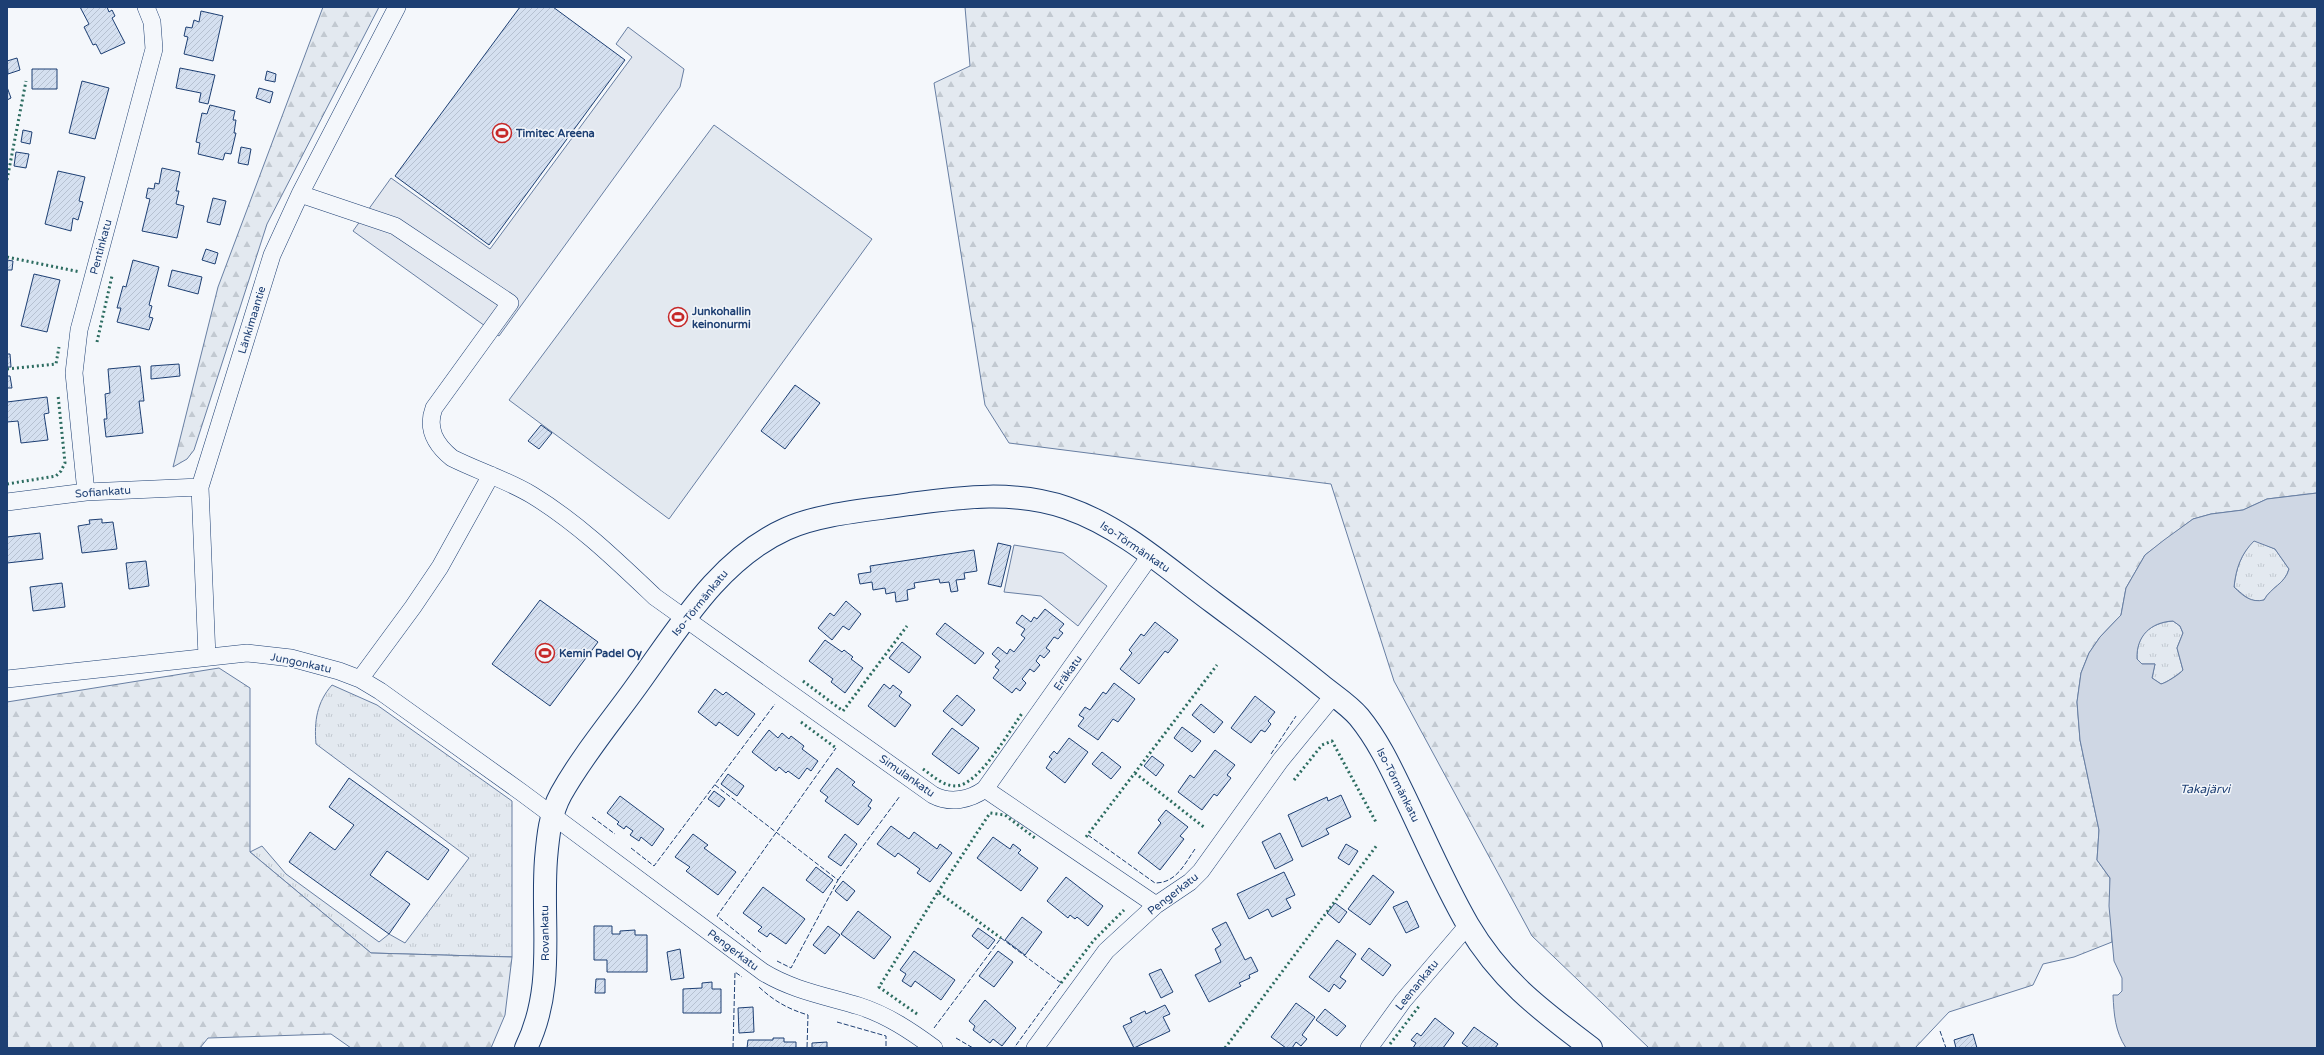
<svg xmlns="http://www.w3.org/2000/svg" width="2324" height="1055" viewBox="0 0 2324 1055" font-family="'Varela Round',sans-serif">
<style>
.grass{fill:url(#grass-tufts);stroke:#687fa3}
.forest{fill:url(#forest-firs);stroke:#687fa3}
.pitch{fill:#e3e9f0;stroke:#687fa3}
.parking{fill:#e3e8f0;stroke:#687fa3}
.water{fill:#cfd7e4;stroke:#687fa3;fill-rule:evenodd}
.building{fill:url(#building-hatch);stroke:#1d3f73}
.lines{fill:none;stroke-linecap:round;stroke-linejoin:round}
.street-casing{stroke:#1d3f73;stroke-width:18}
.secondary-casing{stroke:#1d3f73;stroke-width:24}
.street{stroke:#f4f7fb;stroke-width:17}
.secondary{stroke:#f4f7fb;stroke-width:22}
.hedge{stroke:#2c6c60;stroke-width:3;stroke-dasharray:2 3;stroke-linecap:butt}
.fence{stroke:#1d3f73;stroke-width:1;stroke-dasharray:5 2;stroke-linecap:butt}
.labels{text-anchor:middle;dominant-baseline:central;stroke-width:3;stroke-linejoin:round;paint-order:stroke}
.poi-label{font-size:11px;font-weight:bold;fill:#1d3f73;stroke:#f4f7fb;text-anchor:start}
.street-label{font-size:11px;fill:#1d3f73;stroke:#f4f7fb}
.water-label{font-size:12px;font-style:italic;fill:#1d3f73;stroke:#f4f7fb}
</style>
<defs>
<pattern id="grass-tufts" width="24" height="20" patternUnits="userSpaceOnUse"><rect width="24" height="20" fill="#e3e9f0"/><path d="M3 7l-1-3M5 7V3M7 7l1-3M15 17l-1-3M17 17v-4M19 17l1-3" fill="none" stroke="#c2c9d1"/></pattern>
<pattern id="forest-firs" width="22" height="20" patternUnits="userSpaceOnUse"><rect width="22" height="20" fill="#e3e9f0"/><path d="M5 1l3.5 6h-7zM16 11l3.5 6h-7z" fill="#c2c9d1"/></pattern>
<pattern id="building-hatch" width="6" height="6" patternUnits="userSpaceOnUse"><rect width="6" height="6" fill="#d5e0f0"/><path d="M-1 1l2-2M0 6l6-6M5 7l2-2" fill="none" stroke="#b6c1d1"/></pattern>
</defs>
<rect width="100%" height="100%" fill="#f4f7fb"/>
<!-- grass -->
<path class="grass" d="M2254 540 2275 549 2289 569C2285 584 2271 587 2264 600 2251 604 2244 595 2234 587 2236 568 2241 554 2254 540Z
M2173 621 2180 626 2183 633 2177 648 2183 670C2179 674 2166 683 2161 684L2152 678 2155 664H2142L2137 659C2136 635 2150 623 2173 621Z
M332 685 377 705 512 801V957L371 953 250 852 262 846 286 874 379 942 389 934 405 943 469 858 316 744C314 721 317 702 332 685Z"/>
<!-- forest -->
<path class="forest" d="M323 7H379L267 224 194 450 187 459 173 467 218 287Z
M965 7H2317V493L2267 499 2243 510 2211 514 2193 519 2145 555 2126 588 2121 615 2100 637 2089 653 2081 673 2077 702 2080 740 2099 830 2097 860 2110 878 2112 942 2074 957 2043 964 2033 985 1949 1012 1915 1048H1649L1532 936 1394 681 1331 484 1009 443 985 405 934 83 970 66Z
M219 668 250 688V852L371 953 512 957 505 1015 491 1048H351L331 1034 208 1038 200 1048H7V702Z"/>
<!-- pitch -->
<path class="pitch" d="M714 125 872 239 669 519 509 400Z"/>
<!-- parking -->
<path class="parking" d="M628 27 684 69 680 87 499 336 353 231 391 178 490 249 632 57 616 44Z
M1014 545 1063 553 1107 586 1078 626 1041 596 1004 592Z"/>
<!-- water -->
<path class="water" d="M2317 493V1048H2126C2115 1031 2114 1015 2113 995H2118L2122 991V978L2114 961 2109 906 2110 878 2097 860 2099 830 2080 740 2077 702 2081 673 2089 653 2100 637 2121 615 2126 588 2145 555 2164 540 2193 519 2211 514 2243 510 2267 499ZM2254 541 2275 549 2289 569C2285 584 2271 587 2264 600 2251 603 2243 596 2234 587 2236 568 2241 554 2254 541ZM2173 621 2180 626 2183 633 2177 648 2183 670C2180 674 2166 683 2161 684L2152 678 2155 664H2142L2137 659C2136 636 2151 622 2173 621Z"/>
<!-- building -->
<path class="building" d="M80 7H107L109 12 112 10 115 16 112 18 125 43 101 54 96 44 93 45 84 27 89 24Z
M520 7H553L625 60 489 245 395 176Z
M201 11 223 16 213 61 184 54 188 37 184 36 186 27 192 28 194 20 199 22Z
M17 58 20 70 8 74 7 61Z
M180 68 215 75 208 104 199 102 201 93 176 88Z
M32 69H57V89H32Z
M267 71 276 74 275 82 265 80Z
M82 81 109 88 95 139 69 133Z
M7 87 11 98 7 100Z
M259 88 273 92 270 103 256 98Z
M210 105 235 111 233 120H236L234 133H236L231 154 225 153 223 160 198 154 200 143 196 142 202 113 207 114Z
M23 130 32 132 30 144 21 142Z
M241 147 251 149 248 165 238 163Z
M16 152 29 154 26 168 14 166Z
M162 168 180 172 176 191H179L176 204 184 206 177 238 142 231 150 199 146 198 148 188 154 189 155 183 159 184Z
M58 171 85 177 79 201 83 202 78 220 73 218 71 231 45 224Z
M213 198 226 201 220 225 207 222Z
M206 249 218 253 215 264 202 260Z
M7 260 13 261 12 270H7Z
M133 260 159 267 149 305 152 306 149 317 153 318 149 330 117 322 121 308H117L123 286 126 287Z
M172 270 202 277 198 294 168 286Z
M34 274 60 280 47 332 21 326Z
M7 354H10L11 367H7Z
M179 364 180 376 151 379V366Z
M140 366 144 401H139L143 433 106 437 104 419H107L105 394 110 393 108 369Z
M7 376H10L12 388H7Z
M795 385 820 403 785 449 761 431Z
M47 397 49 413 44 414 48 440 21 443 18 421 7 422V402Z
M541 425 552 433 539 449 528 441Z
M102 519V523L113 522 117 549 82 553 78 526 90 524 89 520Z
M40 533 43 559 7 563V537Z
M998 543 1011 546 1001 587 988 584Z
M974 550 977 571 964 573 965 579 956 580 958 591 951 592 949 582 940 583 939 579 914 583 915 588 907 590 908 600 896 602 895 592 886 594 885 588 873 590 872 582 860 584 858 574 871 572 870 566Z
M146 561 149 586 129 589 126 563Z
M62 583 65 607 33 611 30 587Z
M540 600 598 642 550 706 492 664Z
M846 601 861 614 849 630 843 626 832 640 818 628 830 613 834 616Z
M1045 609 1064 624 1059 630 1063 633 1058 639 1054 637 1046 648 1050 651 1044 658 1040 655 1036 661 1040 665 1034 672 1030 669 1022 679 1026 683 1020 691 1016 688 1012 693 993 678 999 670 995 667 1000 661 992 654 998 647 1007 654 1010 649 1014 652 1025 638 1021 635 1025 629 1016 623 1022 615 1031 622 1034 617 1037 619Z
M1155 622 1178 640 1168 653 1165 651 1139 684 1120 669 1132 653 1129 650 1141 634 1144 636Z
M945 623 984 653 975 664 936 634Z
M825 640 842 652 844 650 853 657 851 659 863 668 845 693 831 682 833 679 809 661Z
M902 642 921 657 909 673 889 658Z
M1114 683 1135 699 1118 722 1113 719 1098 740 1078 726 1084 718 1079 715 1085 707 1090 710 1103 692 1106 694Z
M884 684 890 689 893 685 902 692 899 696 911 705 895 727 868 706Z
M715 689 723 695 726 692 755 714 738 736 719 722 716 726 698 712Z
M957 695 975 710 962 726 943 711Z
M1255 696 1275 712 1268 721 1271 724 1265 732 1261 730 1251 743 1231 728Z
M1201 704 1223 722 1214 733 1192 715Z
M1182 727 1201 741 1192 752 1174 738Z
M952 728 979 748 959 774 932 754Z
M769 730 778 738 782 733 789 739 791 736 804 746 802 749 818 761 811 771 807 768 799 779 788 771 786 773 779 767 776 771 752 752Z
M1069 738 1088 752 1065 783 1046 768 1052 759 1049 757 1054 751 1057 754Z
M1215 750 1235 765 1227 775 1231 778 1217 796 1214 794 1202 810 1178 792 1190 775 1194 778Z
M1102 752 1121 767 1111 779 1092 764Z
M1152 756 1164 765 1156 776 1144 766Z
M837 768 855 782 852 785 872 800 868 806 871 808 858 825 825 801 828 797 820 791Z
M728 774 744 786 737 796 721 784Z
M349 778 449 850 428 880 387 851 370 875 410 904 389 934 289 862 310 832 335 850 354 825 329 807Z
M714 791 725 799 719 807 708 799Z
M1341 795 1351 817 1326 829 1329 834 1302 847 1288 815 1327 797 1328 801Z
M620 796 664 829 652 846 641 837 639 841 630 835 633 831 626 826 624 829 617 824 619 822 607 813Z
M1166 810 1188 827 1180 836 1184 839 1160 870 1138 853 1161 823 1158 820Z
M891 826 909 839 914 832 937 849 940 844 952 853 930 882 917 873 920 869 898 853 895 857 877 844Z
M1280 833 1293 860 1275 869 1262 842Z
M693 834 708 845 704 848 736 872 718 895 686 871 690 867 675 857Z
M845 834 857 844 841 866 828 857Z
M993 837 1010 849 1013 844 1021 850 1018 853 1038 868 1021 891 977 858Z
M1346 844 1358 851 1349 865 1338 858Z
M816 867 833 880 823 893 806 880Z
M1284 872 1295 895 1286 899 1291 908 1272 917 1268 909 1249 919 1237 894Z
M1373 875 1394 892 1370 925 1348 909Z
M1066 877 1103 906 1088 926 1077 917 1075 919 1070 915 1068 918 1047 901Z
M843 881 855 891 847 901 835 891Z
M763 887 805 919 786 944 770 933 767 937 758 931 762 927 743 913Z
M1407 901 1419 927 1406 933 1393 907Z
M1335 903 1347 912 1339 923 1327 913Z
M858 911 891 937 874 959 841 934Z
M1022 917 1042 932 1025 955 1005 940Z
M1226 922 1245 960 1251 957 1258 971 1249 975 1250 978 1239 983 1241 986 1209 1002 1195 975 1221 962 1215 949 1221 945 1212 929Z
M594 926H612V934H620V931L635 930V935H647V972H607V960H594Z
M828 926 840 935 825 954 813 945Z
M978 928 995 940 988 949 972 936Z
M1337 940 1356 954 1340 977 1346 981 1340 989 1334 984 1329 992 1309 977Z
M1369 948 1391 965 1383 976 1361 959Z
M680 949 684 978 671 980 667 952Z
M914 951 955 980 941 1000 915 981 911 987 902 981 906 974 900 970Z
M998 951 1013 962 994 987 979 976Z
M1161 969 1173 992 1161 998 1149 974Z
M596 979H605V993H595Z
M712 982V989H721V1013H683V989L702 988V983Z
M985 1000 1016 1028 1002 1046 993 1039 990 1043 973 1030 975 1026 969 1021Z
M1296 1003 1315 1017 1302 1035 1307 1039 1301 1046 1296 1042 1292 1048H1286L1271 1037Z
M1165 1005 1170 1014 1163 1017 1170 1031 1134 1048 1123 1026 1132 1022 1130 1018 1145 1011 1146 1014Z
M753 1007 754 1032 739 1033 738 1008Z
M1325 1009 1346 1026 1337 1036 1316 1020Z
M1435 1018 1454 1033 1443 1048H1413L1416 1043 1411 1040 1417 1033 1421 1036Z
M1474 1027 1498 1044 1495 1048H1469L1462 1043Z
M1973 1034 1977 1048H1956L1954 1040Z
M773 1038H784V1042H796V1048H747L748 1040H773Z
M827 1042V1048H812V1043Z"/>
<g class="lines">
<defs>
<path id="street" d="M300 194 395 226 510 303 434 408C426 429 436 445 452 458 478 471 507 480 532 495 578 523 617 561 655 597L933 795C950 804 970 800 985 789L1156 905
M86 492 74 373 79 330 154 49 152 22 146 7
M7 502 86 492 200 487
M207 657 200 487 272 255 300 194 397 7
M7 679 247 653 291 658 339 671 360 679 380 691 521 792 763 972C792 990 826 996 859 1006 887 1015 911 1031 934 1048
M360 679 413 607 440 567 491 475
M985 789 1150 556
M1035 1048 1106 951 1156 905 1190 882 1201 871 1280 761 1334 695
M1369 1048 1403 1001 1468 925"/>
<path id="secondary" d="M526 1048C556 986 541 925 546 859 548 836 550 814 561 794 581 758 609 724 633 691 677 631 717 560 786 529 821 513 872 510 910 504 962 497 1016 490 1067 508 1122 527 1168 569 1214 603 1250 630 1286 656 1321 685 1333 695 1349 705 1359 717 1377 739 1389 764 1401 789 1423 834 1443 882 1468 925 1501 981 1541 1010 1591 1048"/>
</defs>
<!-- street casing -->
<use href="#street" class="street-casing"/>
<!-- secondary casing -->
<use href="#secondary" class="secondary-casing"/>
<!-- street -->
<use href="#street" class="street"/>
<!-- secondary -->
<use href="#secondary" class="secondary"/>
<!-- hedge -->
<path class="hedge" d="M7 180 26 81
M7 257 80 272
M97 342 112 276
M7 369 56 364 59 347
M7 484 56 476 61 471 65 463 58 395
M803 681 843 711 907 626
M801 722 836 748
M923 769C933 776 943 786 956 786 979 785 1010 730 1023 712
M1135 773 1205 828
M1294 780 1322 745 1332 741 1377 824
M1086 837 1217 665
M938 892 990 813 1005 815 1035 838
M1061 983 1094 940 1124 910
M917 1014 879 987 938 892 1001 938
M1390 1044 1420 1005
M1225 1048 1377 845"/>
<!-- fence -->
<path class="fence" d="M1271 754 1296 716
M715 785 838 880 791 968 777 961
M592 817 615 834
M1088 835 1155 883C1176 883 1184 865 1195 849
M631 848 654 866 775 704
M838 880 900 796
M761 952 717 916 836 748
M759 987C774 1001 788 1009 808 1015L807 1048
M837 1022 886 1036V1048
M934 1028 1001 938 1061 983 1014 1048
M1940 1031 1946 1048
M956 1038 973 1048
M733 1048 735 972 742 977"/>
</g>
<!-- icons -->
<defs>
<symbol id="stadium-ring" viewBox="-11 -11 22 22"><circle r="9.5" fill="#f4f7fb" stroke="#c62828" stroke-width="1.5"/><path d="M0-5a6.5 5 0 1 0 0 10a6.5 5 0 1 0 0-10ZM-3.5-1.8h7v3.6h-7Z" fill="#c62828"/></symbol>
</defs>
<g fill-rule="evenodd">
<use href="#stadium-ring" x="491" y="122" width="22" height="22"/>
<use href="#stadium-ring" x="667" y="306" width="22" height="22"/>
<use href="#stadium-ring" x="534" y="642" width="22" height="22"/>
</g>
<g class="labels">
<!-- poi labels -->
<g class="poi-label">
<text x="516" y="133">Timitec Areena</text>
<text x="692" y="311">Junkohallin<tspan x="692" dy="13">keinonurmi</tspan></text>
<text x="559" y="653">Kemin Padel Oy</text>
</g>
<!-- street labels -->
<g class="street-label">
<text transform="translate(101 247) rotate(-75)">Pentinkatu</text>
<text transform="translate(252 320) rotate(-73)">Länkimaantie</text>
<text transform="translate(103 492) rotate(-4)">Sofiankatu</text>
<text transform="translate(1135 547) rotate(34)">Iso-Törmänkatu</text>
<text transform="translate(700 603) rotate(-51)">Iso-Törmänkatu</text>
<text transform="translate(301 663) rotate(12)">Jungonkatu</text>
<text transform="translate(1068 673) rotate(-55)">Eräkatu</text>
<text transform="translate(907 776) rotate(35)">Simulankatu</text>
<text transform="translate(1398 785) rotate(63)">Iso-Törmänkatu</text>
<text transform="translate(1173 894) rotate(-38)">Pengerkatu</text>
<text transform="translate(545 933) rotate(-91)">Rovankatu</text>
<text transform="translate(733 950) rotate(37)">Pengerkatu</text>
<text transform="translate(1417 985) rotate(-51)">Leenankatu</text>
</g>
<!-- water labels -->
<g class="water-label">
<text x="2205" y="789">Takajärvi</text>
</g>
</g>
<!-- border -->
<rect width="2324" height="1055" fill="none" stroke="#1d3f73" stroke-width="16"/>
</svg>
